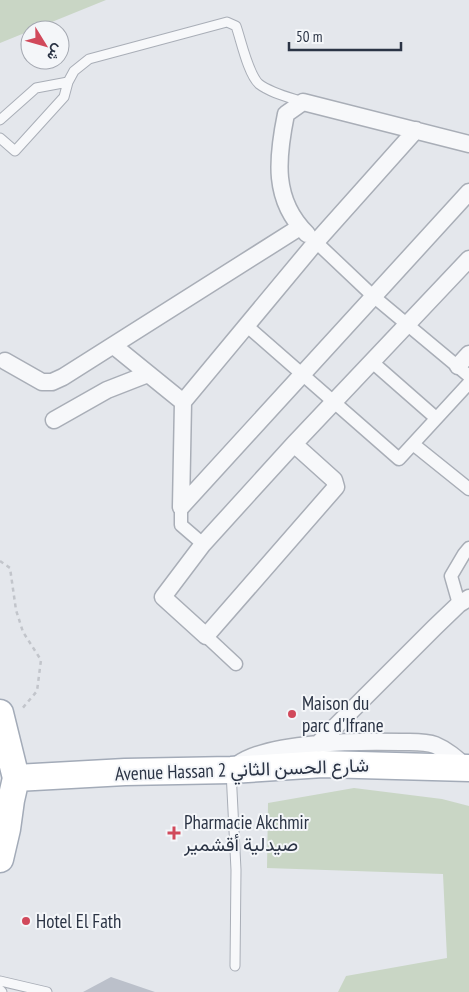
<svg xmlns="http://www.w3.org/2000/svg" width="469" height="992" viewBox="0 0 469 992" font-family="'PT Sans Narrow',Vazirmatn,sans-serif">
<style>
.green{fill:#c9d6c5}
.building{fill:#bbc0ca}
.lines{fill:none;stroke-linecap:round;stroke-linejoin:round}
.service-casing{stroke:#a9aeb7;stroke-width:11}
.pedestrian-casing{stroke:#a9aeb7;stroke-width:15}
.minor-casing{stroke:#a9aeb7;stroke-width:19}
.primary-casing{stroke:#a3abb8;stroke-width:29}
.path{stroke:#c2c5cb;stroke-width:2.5;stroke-dasharray:4 4;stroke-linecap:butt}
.service{stroke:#f7f8fa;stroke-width:9}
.pedestrian{stroke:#f7f8fa;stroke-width:12}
.minor{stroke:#f7f8fa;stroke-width:16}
.primary{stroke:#fff;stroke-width:26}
.poi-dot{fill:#d1495b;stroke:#f4f6f9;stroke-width:2}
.labels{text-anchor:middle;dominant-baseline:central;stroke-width:4;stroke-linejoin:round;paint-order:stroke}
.poi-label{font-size:19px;fill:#2b3445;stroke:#f4f6f9;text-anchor:start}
.street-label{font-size:19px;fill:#2b3445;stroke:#f4f6f9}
</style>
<rect width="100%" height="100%" fill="#e4e7ec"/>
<!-- green -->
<path class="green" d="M0 0H106L0 43Z
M354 788 442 799 469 806V992H338L346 976 447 958 443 874 267 868 268 803Z"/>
<!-- building -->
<path class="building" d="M111 977 155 992H83Z"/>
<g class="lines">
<defs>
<path id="service" d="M0 120 36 88 68 82
M0 138 15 151 64 97 68 82 74 71 89 59 227 22 236 26C241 40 248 74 259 84 271 93 288 97 303 102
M231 771 236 870 235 966
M0 981 47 992
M0 990 2 992"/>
<path id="pedestrian" d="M316 242 373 296 469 376
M247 326 399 459 469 383
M371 361 436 418
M413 444 469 489
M181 507V525L203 544
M459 604 451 576 464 554 469 548
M206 636 236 664"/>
<path id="minor" d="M307 234C272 200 277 158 286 114L303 102 469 144
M114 346 183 402
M5 361 42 382H52L63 377 300 227
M458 366 469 354
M54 420 107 390 148 374
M294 444 334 480 336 487 206 636 163 597 203 544 294 444 469 259
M181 507 183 402 316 242 416 130
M181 507 469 192
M318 744 435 627 459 604 469 598
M237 765C268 741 361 741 401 742 411 742 425 741 435 745 447 750 456 758 466 767"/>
<path id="primary" d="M0 713 16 778 11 800 7 829 0 859
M16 778 125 772 231 770 323 764 469 768"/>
</defs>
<!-- service casing -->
<use href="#service" class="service-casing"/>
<!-- pedestrian casing -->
<use href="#pedestrian" class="pedestrian-casing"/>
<!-- minor casing -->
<use href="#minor" class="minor-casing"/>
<!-- primary casing -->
<use href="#primary" class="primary-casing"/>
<!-- path -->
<path class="path" d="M0 561 10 568 16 610 23 632 41 660 37 691 21 710"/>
<!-- service -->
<use href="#service" class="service"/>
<!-- pedestrian -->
<use href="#pedestrian" class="pedestrian"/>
<!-- minor -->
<use href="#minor" class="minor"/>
<!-- primary -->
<use href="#primary" class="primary"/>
</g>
<!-- markers -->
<g class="poi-dot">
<circle cx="292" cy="714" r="5"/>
<path d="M171.5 825.5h5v5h5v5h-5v5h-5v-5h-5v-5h5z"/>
<circle cx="26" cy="921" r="5"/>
</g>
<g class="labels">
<!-- poi labels -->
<g class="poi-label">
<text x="302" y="703">Maison du<tspan x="302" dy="22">parc d'Ifrane</tspan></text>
<text x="184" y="822">Pharmacie Akchmir<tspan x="184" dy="22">صيدلية أقشمير</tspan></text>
<text x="36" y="921">Hotel El Fath</text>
</g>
<!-- street labels -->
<g class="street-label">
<text transform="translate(242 769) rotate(-2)">Avenue Hassan 2 شارع الحسن الثاني</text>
</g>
</g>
<!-- north arrow -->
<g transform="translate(45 45) rotate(127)"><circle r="24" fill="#f4f6f9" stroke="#a4a8b1"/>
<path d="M0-4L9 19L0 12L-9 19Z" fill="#d1495b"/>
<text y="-8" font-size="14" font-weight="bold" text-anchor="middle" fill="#2b3445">ش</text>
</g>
<!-- scale -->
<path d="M289 42v8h112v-8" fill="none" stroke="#2b3445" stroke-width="2.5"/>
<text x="296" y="42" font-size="15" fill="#2b3445" stroke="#f4f6f9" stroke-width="4" paint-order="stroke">50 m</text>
</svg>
